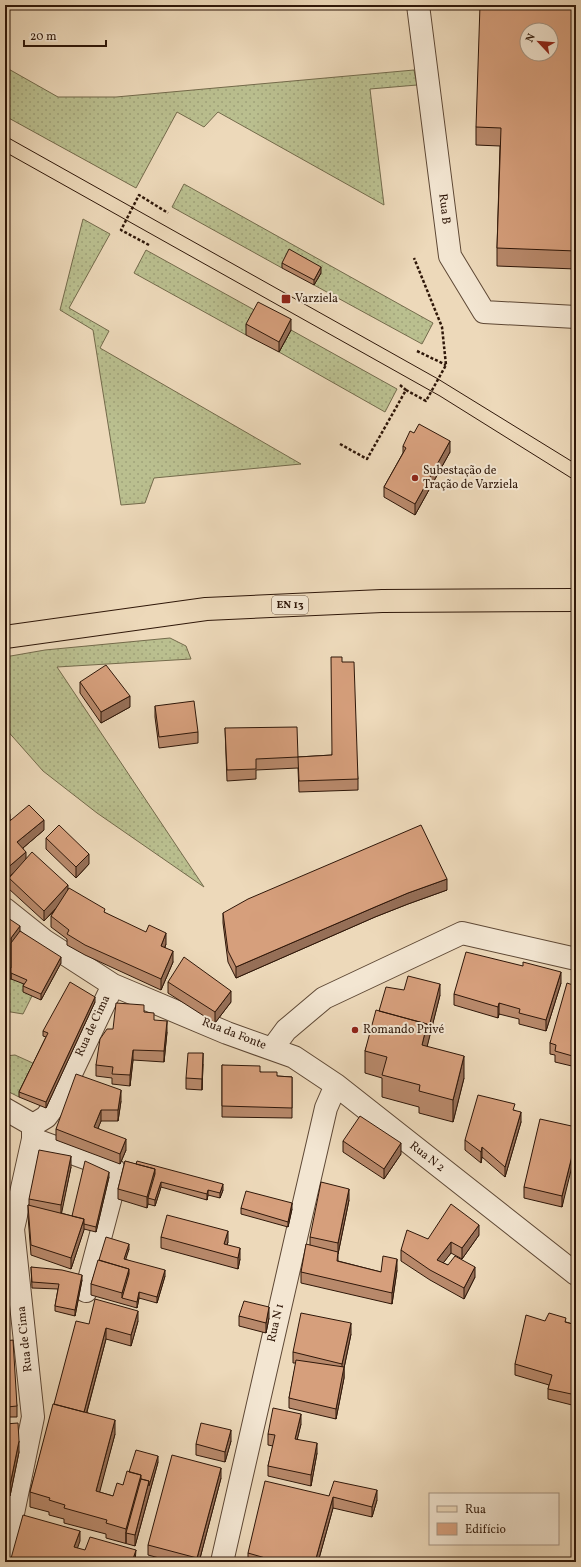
<svg xmlns="http://www.w3.org/2000/svg" width="581" height="1567" viewBox="0 0 581 1567" font-family="Vollkorn,serif">
<style>
.grass{fill:url(#grass-dots);stroke:#746b4c}
.lines{fill:none;stroke-linecap:round;stroke-linejoin:round}
.minor-casing{stroke:#5e4835;stroke-width:24}
.primary-casing{stroke:#2f1709;stroke-width:24}
.path{stroke:#2f1709;stroke-width:2.5;stroke-dasharray:3 2;stroke-linecap:butt}
.minor{stroke:#f3e6d2;stroke-width:22}
.primary{stroke:#edd9ba;stroke-width:22}
.tram{stroke:#2f1709;stroke-width:1}
.wall{fill:#b8896b;stroke:#2f1709}
.shaded-wall{fill:#966f57;stroke:#2f1709}
.building{fill:#d69f7c;stroke:#2f1709;fill-rule:evenodd}
.poi-dot{fill:#8f2418;stroke:#f3e6d2;stroke-width:1.5}
.labels{text-anchor:middle;dominant-baseline:central;stroke-width:4;stroke-linejoin:round;paint-order:stroke}
.shield{fill:#f3e6d2;stroke:#6a5545;stroke-width:1}
.shield-label{font-size:11px;font-weight:bold;fill:#2f1709}
.street-label{font-size:12px;fill:#2f1709;stroke:#f3e6d2}
.poi-label{font-size:12px;fill:#2f1709;stroke:#f3e6d2;text-anchor:start}
</style>
<defs>
<pattern id="grass-dots" width="8" height="8" patternUnits="userSpaceOnUse"><rect width="8" height="8" fill="#babf8f"/><path d="M2 2h.1M6 6h.1" fill="none" stroke="#a0a37a" stroke-width="1.8" stroke-linecap="round"/></pattern>
</defs>
<rect width="100%" height="100%" fill="#edd9ba"/>
<filter id="stains"><feTurbulence type="fractalNoise" baseFrequency=".005" numOctaves="4"/><feColorMatrix values="0 0 0 0 .2 0 0 0 0 .09 0 0 0 0 .02 0 0 0 .5 -.17"/></filter>
<radialGradient id="worn" r=".72"><stop offset=".6" stop-color="#630" stop-opacity="0"/><stop offset="1" stop-color="#630" stop-opacity=".3"/></radialGradient>
<!-- grass -->
<path class="grass" d="M5 67 58 97H116L414 70 417 85 370 89 384 205 218 112 204 127 177 112 136 188 5 116Z
M184 184 433 323 422 344 314 285 289 255 282 268 172 207Z
M83 219 110 234 69 308 109 331 100 348 301 464 154 478 145 503 121 505 93 330 60 310Z
M146 250 258 312 246 335 134 273Z
M291 330 397 389 385 412 279 352Z
M170 638 186 646 191 659 57 667 204 887 97 813 43 771 5 728V657L45 650Z
M5 979C19 978 26 985 32 996L23 1014 5 1011Z
M15 1055 35 1064 19 1097 5 1090V1056Z"/>
<g class="lines">
<defs>
<path id="minor" d="M418 5 450 256 484 312 576 317
M5 909 45 941 113 985 227 1033 294 1057 336 1085 576 1274
M272 1049 286 1030 324 998 462 933 576 959
M5 1109 33 1125V1139L13 1229 33 1417 5 1552
M33 1125 46 1117 58 1101 113 985
M33 1139 113 1168 117 1174 86 1291
M222 1562 298 1229 326 1108 336 1085"/>
<path id="primary" d="M5 637 206 609 382 601 576 600"/>
</defs>
<!-- minor casing -->
<use href="#minor" class="minor-casing"/>
<!-- primary casing -->
<use href="#primary" class="primary-casing"/>
<!-- path -->
<path class="path" d="M149 245 121 230 139 195 168 213
M417 351 446 365
M400 385 406 390
M340 444 367 459 406 390 426 401 446 365 442 327 414 258"/>
<!-- minor -->
<use href="#minor" class="minor"/>
<!-- primary -->
<use href="#primary" class="primary"/>
<!-- tram -->
<path class="tram" d="M5 136 438 379 576 464
M5 152 440 396 576 481"/>
</g>
<!-- wall -->
<path class="wall" d="M576 5V269L497 266V248L500 146 476 145V127Z
M282 263 321 273 314 285 282 268Z
M246 324 291 330 279 352 246 335Z
M403 446 450 452 415 515 384 497V487L403 453Z
M342 662 358 779V790L299 792 298 768 256 770V779L227 781 225 728 298 757 332 755Z
M80 682 130 707 101 723 80 693Z
M155 706 198 732V743L159 748 155 717Z
M10 820 44 830 23 848 26 859 68 889 105 913 166 944 165 947 173 962 161 990 85 955 67 945V939L51 927V916L56 909 44 921 9 889V878L12 874Z
M46 838 89 864 76 878 46 849Z
M447 890 408 904 375 917 236 978 228 962 223 923V913Z
M5 916 20 931 61 963 41 1000 23 992V986L24 984 11 979H5Z
M168 982 231 1002 215 1023 168 993Z
M561 983 546 1031 519 1024V1019L499 1014 498 1018 454 1005V994Z
M576 986V1067L555 1062V1055L550 1054V1043Z
M440 995 427 1046 464 1078 453 1122 419 1113V1107L382 1097V1078L365 1073V1051L379 1011Z
M95 1002 46 1108 19 1097V1092L46 1037 43 1036V1031Z
M144 1012 154 1020 167 1032 164 1062 133 1060 130 1086 112 1084V1078L96 1076V1065L113 1029Z
M203 1064 202 1090 186 1089V1078Z
M222 1065 260 1072 277 1076 292 1077V1118L222 1117Z
M121 1101 118 1121H101L98 1128 126 1150 120 1164 56 1140V1129Z
M515 1110 521 1122 505 1177 482 1157 481 1163 465 1150V1140Z
M576 1127 562 1207 524 1198V1187Z
M343 1141 401 1154 384 1179 343 1152Z
M125 1161 223 1190 220 1198 208 1195 207 1200 161 1187 155 1206 148 1204 147 1208 118 1199V1189Z
M71 1167 61 1213 72 1216 109 1177 96 1232 84 1229 71 1269 31 1255 28 1216V1205H29V1199Z
M349 1200 338 1254V1261L381 1272 397 1270 392 1304 301 1283V1272L310 1245V1237Z
M576 1201V1217L575 1216V1206Z
M241 1208 292 1209 288 1227 241 1214Z
M479 1235 462 1259 451 1253 443 1263 475 1277 464 1299 430 1280 401 1261V1250L428 1239Z
M161 1237 228 1242 227 1245 240 1259 238 1269 161 1248Z
M129 1249 125 1259 165 1276 157 1303 139 1298 137 1308 91 1295V1284L99 1260Z
M31 1267 82 1280 75 1316 55 1311V1306L58 1289 32 1288Z
M239 1316 269 1318 266 1333 239 1326Z
M138 1321 131 1346 106 1339 87 1412 115 1434 99 1492 113 1496 123 1485 129 1472 158 1462 135 1546 106 1538V1534L64 1523V1519L49 1515V1512L30 1507V1492L54 1404 89 1324Z
M545 1321 566 1322 576 1325V1406L548 1399V1389L549 1385 515 1375V1364Z
M351 1334 344 1368V1378L336 1419 289 1408V1398L296 1363H293V1352Z
M5 1341 17 1406V1417H7V1409H5Z
M5 1424 19 1452 10 1496 5 1495Z
M301 1424 297 1439 317 1453 311 1486 268 1476V1466L273 1446 268 1445V1434Z
M231 1441 225 1462 196 1455V1444Z
M221 1478 199 1562H174L148 1555V1545Z
M329 1496 377 1500 372 1517 333 1508 318 1562H248V1553Z"/>
<!-- shaded-wall -->
<path class="shaded-wall" d="M321 267V273L314 285V280Z
M291 319V330L279 352V342Z
M450 441V452L415 515V504Z
M130 696V707L101 723V712Z
M10 815V826L5 827V817Z
M44 820V830L17 853V842Z
M26 852V863L5 880V870Z
M89 854V864L76 878V867Z
M447 879V890L408 904 375 917 236 978V967L375 907 408 893Z
M68 885V895L44 921V911Z
M20 926V937L11 949V979V938Z
M166 933V944L161 956V946Z
M173 951V962L161 990V979Z
M61 957V963L41 1000V994Z
M561 972V983L546 1031V1020Z
M440 984V995L422 1067V1045L427 1024Z
M231 991V1002L215 1023V1012Z
M95 997V1002L46 1108V1102Z
M499 1003V1014L498 1018V1007Z
M167 1021V1032L164 1062V1051Z
M133 1050V1060L130 1086V1075Z
M203 1053V1064L202 1090V1079Z
M464 1056V1078L453 1122V1100Z
M121 1090V1101L118 1121V1110Z
M101 1110V1121L94 1138V1127Z
M521 1112V1122L505 1177V1167Z
M126 1139V1150L120 1164V1154Z
M576 1140V1150L562 1207V1196Z
M401 1143V1154L384 1179V1169Z
M482 1147V1157L481 1163V1152Z
M71 1156V1167L61 1216V1205Z
M155 1169V1179L148 1198V1204L147 1208V1197Z
M109 1172V1177L96 1232V1227Z
M161 1182V1187L155 1206V1200Z
M223 1184V1190L220 1198V1193Z
M349 1189V1200L338 1254V1243Z
M208 1190V1195L207 1200V1194Z
M292 1203V1209L288 1227V1222Z
M84 1219V1230L71 1269V1258Z
M479 1225V1235L462 1259V1248Z
M228 1231V1242L224 1254V1244Z
M451 1242V1253L437 1271V1260Z
M129 1244V1249L124 1265V1259Z
M240 1248V1259L238 1269V1258Z
M397 1259V1270L392 1304V1293Z
M475 1267V1277L464 1299V1288Z
M129 1269V1279L122 1298V1293Z
M165 1270V1276L157 1303V1297Z
M82 1275V1280L75 1316V1310Z
M139 1292V1298L137 1308V1302Z
M269 1307V1318L266 1333V1323Z
M138 1311V1321L131 1346V1335Z
M351 1323V1334L344 1368V1378L336 1419V1409L342 1374V1364Z
M106 1328V1339L83 1426V1416Z
M301 1414V1424L295 1449V1439Z
M115 1420V1434L96 1506V1491Z
M231 1430V1441L225 1462V1452Z
M19 1441V1452L10 1496V1485Z
M317 1443V1453L311 1486V1475Z
M158 1456V1462L135 1546V1535L149 1481Z
M221 1468V1478L199 1562H197V1558Z
M141 1475V1489L126 1533V1543V1529Z
M377 1490V1500L372 1517V1507Z
M333 1497V1508L318 1562H315Z
M6 1500V1510L5 1517V1507Z
M80 1531V1541L74 1558V1547Z
M136 1550 135 1562H132Z"/>
<!-- building -->
<path class="building" d="M480 5H576V251L497 248 501 128 476 127ZM527 30H551V54H527Z
M289 249 321 267 314 280 282 263Z
M258 302 291 319 279 342 246 324Z
M419 424 450 441 415 504 384 487 406 448 403 446 410 431 414 433Z
M331 657H342V662H354L358 779 299 781 298 757 256 759V769L227 770 225 728 297 727 298 757 332 755Z
M106 665 130 696 101 712 80 682Z
M194 701 198 732 159 737 155 706Z
M5 795 10 815 5 817Z
M29 805 44 820 17 842 26 852 5 870V825Z
M59 825 89 854 76 867 46 838Z
M421 825 447 879 408 893 375 907 236 967 228 951 223 913 248 899Z
M32 852 68 885 44 911 9 878Z
M69 888 105 909 104 912 146 932 149 925 166 933 161 946 173 951 161 979 85 945 67 934 69 930 51 916Z
M5 916 20 926 11 938V968H5Z
M20 931 61 957 41 994 23 986 27 980 11 973V943Z
M466 952 523 966V962L561 972 546 1020 519 1013 520 1009 499 1003 498 1007 454 994Z
M184 957 231 991 215 1012 168 982Z
M408 976 440 984 427 1035V1024L379 1011 386 987 404 990Z
M70 982 95 997 46 1102 19 1092 48 1033 43 1031Z
M567 983 576 986V1057L555 1051 556 1045 550 1043Z
M116 1003 144 1005V1012L154 1013V1020L167 1021 164 1051 133 1050 130 1075 112 1074 113 1067 96 1065 100 1039 107 1029H113Z
M376 1010 427 1024 422 1045 464 1056 453 1100 419 1091 420 1085 382 1075 387 1057 365 1051Z
M188 1053H203L202 1079 186 1078Z
M222 1065 260 1066V1072H277V1076L292 1077V1108L222 1106Z
M76 1074 121 1090 118 1110H101L94 1127 126 1139 120 1154 56 1129Z
M478 1095 515 1104 513 1110 521 1112 505 1167 482 1147 481 1152 465 1140Z
M360 1116 401 1143 384 1169 343 1141Z
M540 1119 576 1127V1140L562 1196 524 1187Z
M39 1150 71 1156 61 1205 29 1199Z
M85 1161 109 1172 96 1227 84 1224V1219L72 1216Z
M125 1161 155 1169 147 1197 118 1189Z
M137 1161 223 1184 220 1193 208 1190 207 1194 161 1182 155 1200 148 1198 155 1174V1169L136 1164Z
M321 1182 349 1189 338 1243 310 1237Z
M246 1191 292 1203 288 1222 241 1208Z
M451 1204 479 1225 462 1248 451 1242 437 1260 448 1265 455 1256 475 1267 464 1288 430 1270 401 1250 407 1230 428 1239Z
M28 1205 84 1219 71 1258 31 1245Z
M167 1215 228 1231 224 1244 240 1248 238 1258 161 1237Z
M106 1237 129 1244 124 1259 165 1270 157 1297 139 1292 137 1302 122 1298 129 1274V1269L99 1260Z
M306 1244 338 1252 337 1261 381 1272 383 1256 397 1259 392 1293 301 1272Z
M98 1260 129 1269 122 1293 91 1284Z
M31 1267 62 1270 82 1275 75 1310 55 1306 59 1284 32 1282Z
M95 1299 138 1311 131 1335 106 1328 84 1412 54 1404 76 1321 89 1324Z
M244 1301 269 1307 266 1323 239 1316Z
M301 1313 351 1323 342 1364 293 1352Z
M549 1313 566 1318 565 1322 576 1325V1395L548 1389 552 1375 515 1364 526 1315 545 1321Z
M13 1340 17 1406 7 1407V1398H5V1341Z
M296 1360 344 1367 336 1409 289 1398Z
M53 1404 115 1420 96 1491 113 1496 117 1483 123 1485 127 1471 141 1475 126 1529 106 1523 107 1520 64 1508 65 1505 49 1500 50 1498 30 1492Z
M273 1408 301 1414 295 1439 317 1443 311 1475 268 1466 275 1435 268 1434Z
M18 1423 19 1441 10 1485H5V1424Z
M201 1423 231 1430 225 1452 196 1444Z
M136 1450 158 1456 149 1486V1481L141 1479V1475L129 1472Z
M172 1455 221 1468 197 1558 148 1545Z
M141 1479 149 1481 135 1535 126 1533Z
M265 1481 329 1496 334 1481 377 1490 372 1507 333 1497 315 1562H279L248 1553Z
M23 1515 80 1531 74 1547 85 1550 90 1537 136 1550 132 1562H10Z"/>
<!-- markers -->
<g class="poi-dot">
<rect x="281" y="294" width="10" height="10" rx="2"/>
<circle cx="415" cy="478" r="4"/>
<circle cx="355" cy="1030" r="4"/>
</g>
<g class="labels">
<!-- shield labels -->
<rect class="shield" x="272" y="596" width="36" height="18" rx="3"/>
<g class="shield-label">
<text x="290" y="605">EN 13</text>
</g>
<!-- street labels -->
<g class="street-label">
<text transform="translate(444 209) rotate(83)">Rua B</text>
<text transform="translate(93 1026) rotate(-65)">Rua de Cima</text>
<text transform="translate(234 1034) rotate(21)">Rua da Fonte</text>
<text transform="translate(427 1157) rotate(38)">Rua N 2</text>
<text transform="translate(276 1323) rotate(-77)">Rua N 1</text>
<text transform="translate(25 1339) rotate(-96)">Rua de Cima</text>
</g>
<!-- poi labels -->
<g class="poi-label">
<text x="295" y="299">Varziela</text>
<text x="423" y="471">Subestação de<tspan x="423" dy="14">Tração de Varziela</tspan></text>
<text x="363" y="1030">Romando Privé</text>
</g>
</g>
<!-- margin -->
<rect width="581" height="1567" fill="none" stroke="#edd9ba" stroke-width="20"/>
<rect x="6" y="6" width="569" height="1555" fill="none" stroke="#2f1709" stroke-width="2"/>
<rect x="10" y="10" width="561" height="1547" fill="none" stroke="#2f1709"/>
<!-- legend -->
<rect x="429" y="1493" width="130" height="52" fill="#f3e6d2" stroke="#a59382"/>
<rect x="437" y="1506" width="20" height="6" fill="#edd9ba" stroke="#a59382"/>
<text x="465" y="1513" font-size="12" fill="#2f1709">Rua</text>
<rect x="437" y="1523" width="20" height="12" fill="#d69f7c" stroke="#a59382"/>
<text x="465" y="1533" font-size="12" fill="#2f1709">Edifício</text>
<!-- north arrow -->
<g transform="translate(539 42) rotate(296)"><circle r="19" fill="#f3e6d2" stroke="#a59382"/>
<path d="M0-3L7 15L0 10L-7 15Z" fill="#8f2418"/>
<text y="-6" font-size="11" font-weight="bold" text-anchor="middle" fill="#2f1709">N</text>
</g>
<!-- scale -->
<path d="M24 40v6h82v-6" fill="none" stroke="#2f1709" stroke-width="2"/>
<text x="30" y="40" font-size="12" fill="#2f1709" stroke="#f3e6d2" stroke-width="3" paint-order="stroke">20 m</text>
<rect width="100%" height="100%" filter="url(#stains)"/>
<rect width="100%" height="100%" fill="url(#worn)"/>
</svg>
